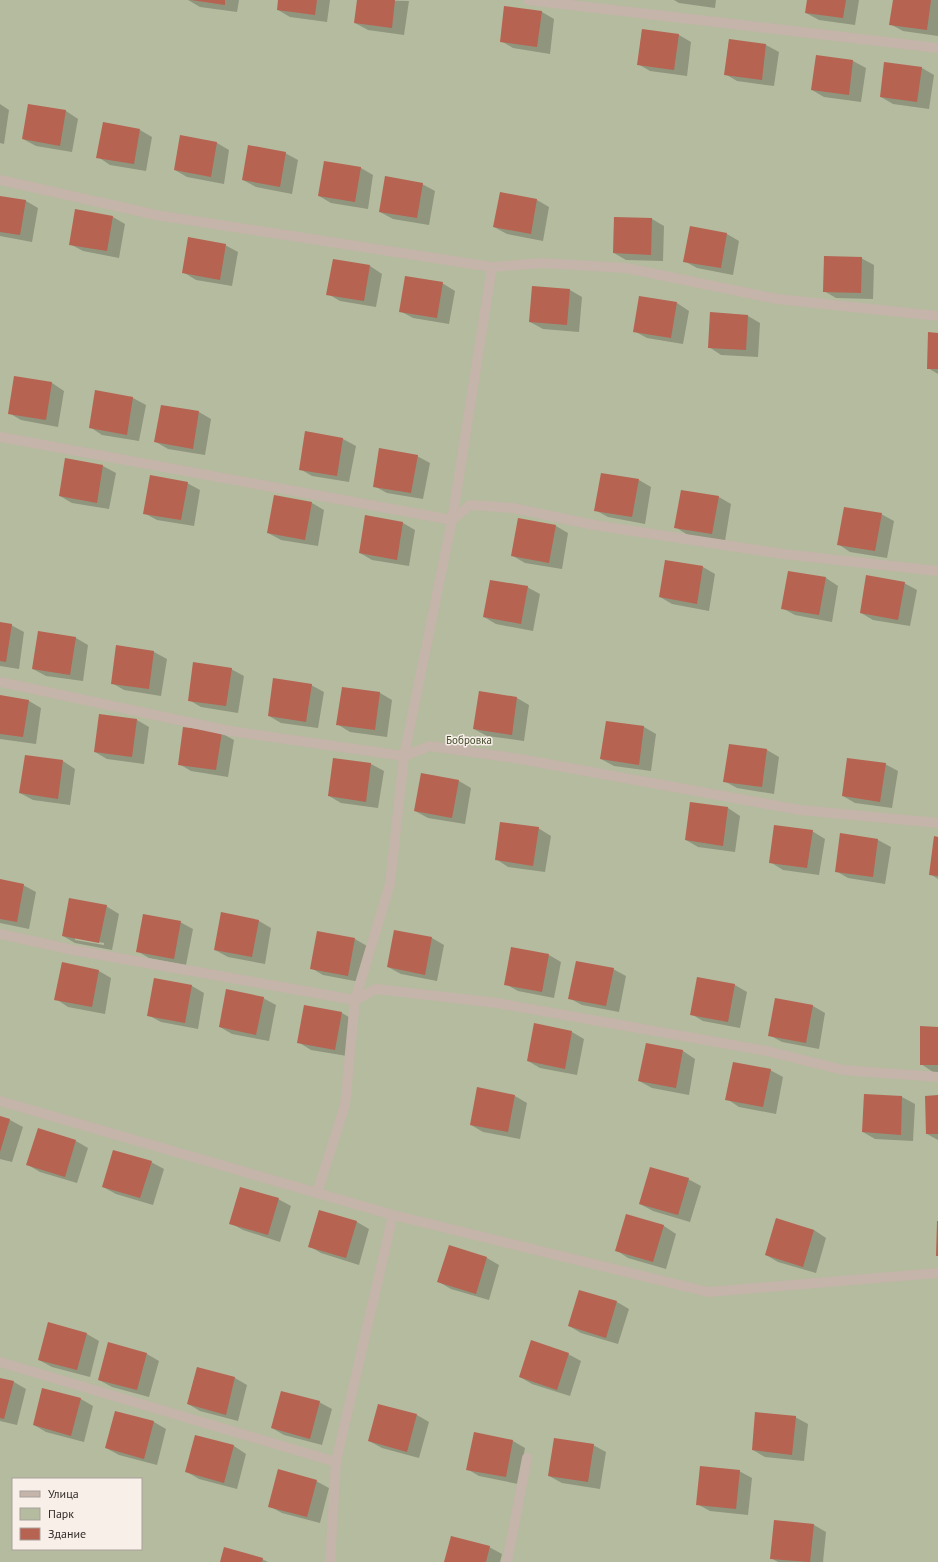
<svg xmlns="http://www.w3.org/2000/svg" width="938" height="1562" viewBox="0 0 938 1562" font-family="'PT Sans',sans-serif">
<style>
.green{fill:#b4bb9e;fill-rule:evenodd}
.shadow{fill:#0003;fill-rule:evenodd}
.building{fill:#b66352}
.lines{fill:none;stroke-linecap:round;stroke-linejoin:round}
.service{stroke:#c5b4a9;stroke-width:10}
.minor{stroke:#c5b4a9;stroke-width:10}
.labels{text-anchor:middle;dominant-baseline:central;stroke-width:3;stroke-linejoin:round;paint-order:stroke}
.park-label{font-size:11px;fill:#454e2f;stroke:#f7efe8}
</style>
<rect width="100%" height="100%" fill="#eee4dc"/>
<!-- green -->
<path class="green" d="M0 0H938V1562H0ZM13 1479H141V1549H13Z"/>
<!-- shadow -->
<path class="shadow" d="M188 0H239L237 12 200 7Z
M279 0H330L327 22 290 17 278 10Z
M358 0 409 1 404 35 368 30 355 23Z
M674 0H716L715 8 679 3Z
M808 0H859L855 25 819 20 806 13Z
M894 0H938V36L903 31 890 24Z
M505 7 542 12 554 19 550 54 513 48 501 41Z
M642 30 679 35 691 42 687 76 650 71 638 64Z
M729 40 766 45 779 52 774 86 737 81 725 74Z
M817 56 853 61 866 68 861 102 824 97 812 90Z
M922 68 934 75 929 109 893 104 881 97Z
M0 104 9 110 4 144 0 143Z
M66 111 78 119 72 152 36 146 23 139Z
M140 130 152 137 146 171 110 165 98 157Z
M181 136 217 143 229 150 224 184 187 177 175 170Z
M285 153 298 160 292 194 256 187 243 180Z
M325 162 361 168 373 175 368 209 331 203 319 196Z
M422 184 435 191 429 225 393 219 380 212Z
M0 197 26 201 38 208 32 242 0 236Z
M537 200 549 207 543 241 507 234 494 227Z
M113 217 125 224 119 258 83 251 70 244Z
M652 219 664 226 663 261 626 260 614 253Z
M727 234 739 241 733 275 697 268 684 261Z
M225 245 238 252 232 286 196 280 183 272Z
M861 258 874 265 873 299 836 298 824 291Z
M370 266 382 274 376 307 340 301 328 294Z
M442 283 455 291 449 324 413 318 400 311Z
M570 290 582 297 579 332 543 329 530 322Z
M677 303 689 311 683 344 647 338 634 331Z
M748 316 760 323 758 357 721 355 709 347Z
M938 334V374L928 368Z
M52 383 64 391 58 427 21 420 9 413Z
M96 391 133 398 146 405 139 441 102 435 90 427Z
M199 412 211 419 205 455 168 449 156 442Z
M306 432 343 439 356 446 349 482 312 476 300 469Z
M417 456 430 463 423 499 387 493 374 486Z
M66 459 103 466 116 473 109 509 72 503 60 496Z
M639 480 651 487 645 524 608 517 595 510Z
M187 483 200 490 194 526 157 520 144 513Z
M719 497 731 504 725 541 688 535 675 527Z
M312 503 324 510 318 546 281 540 268 533Z
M881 514 894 521 887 558 850 552 838 544Z
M366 517 403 523 415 530 409 566 372 560 360 553Z
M556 526 568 533 562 569 525 563 513 556Z
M703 567 715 574 709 611 672 604 660 597Z
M826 578 838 586 832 622 795 615 782 608Z
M904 583 917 590 910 626 873 620 861 613Z
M527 587 540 594 533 631 496 624 484 617Z
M0 623 11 625 24 632 19 669 0 666Z
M76 638 88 645 83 681 46 676 33 669Z
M117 647 154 652 167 659 161 696 124 690 112 683Z
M231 669 244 676 238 713 201 707 189 700Z
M311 685 324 692 318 728 281 723 269 716Z
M480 692 517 698 529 705 524 741 487 736 474 729Z
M380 693 392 700 387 737 350 732 337 724Z
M0 696 29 701 41 708 36 744 0 739Z
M100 715 137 720 149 727 144 764 107 759 95 752Z
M607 722 644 727 656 734 651 771 614 766 601 759Z
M221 733 234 740 228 777 191 771 179 764Z
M767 750 779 757 774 794 737 788 724 781Z
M26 756 63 761 75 769 70 805 33 800 20 793Z
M334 759 371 764 384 771 378 808 341 803 329 796Z
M885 764 898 771 892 808 855 803 843 796Z
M459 781 471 788 465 824 428 818 415 811Z
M691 803 728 808 740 816 735 852 698 847 686 840Z
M538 828 551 836 545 872 508 867 496 859Z
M812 831 825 839 819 875 783 870 770 862Z
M841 834 878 840 891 847 885 884 848 878 836 871Z
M938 838V879L930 874Z
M0 880 23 885 36 892 29 929 0 923Z
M106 906 119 914 112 950 75 943 63 936ZM75 938 104 943V945L75 940Z
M222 914 259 921 271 928 265 964 228 957 215 950Z
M180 922 193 929 186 965 149 958 137 951Z
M432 938 444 945 437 981 401 974 388 967Z
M355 939 367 946 360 982 323 975 311 968Z
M549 955 561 962 554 998 518 991 505 984Z
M62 963 99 971 111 978 105 1014 68 1007 56 999Z
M613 969 626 976 619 1012 582 1005 569 998Z
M155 979 192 986 204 993 198 1029 161 1022 148 1015Z
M735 985 747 992 740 1028 703 1021 691 1014Z
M263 998 276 1005 269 1041 232 1034 220 1027Z
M776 999 813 1006 825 1013 819 1049 782 1042 769 1035Z
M342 1013 354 1020 347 1056 311 1050 298 1042Z
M938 1028V1072H933L921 1064Z
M572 1032 584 1039 577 1075 540 1068 528 1061Z
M646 1044 683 1051 695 1059 689 1095 652 1088 639 1081Z
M770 1070 783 1077 776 1114 739 1107 727 1099Z
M865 1095 902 1097 915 1104 913 1141 875 1139 863 1132Z
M515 1096 527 1103 520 1139 483 1132 471 1125Z
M938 1096V1140L927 1134Z
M0 1117 10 1120 23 1127 12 1162 0 1159Z
M76 1141 88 1148 77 1183 40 1172 28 1165Z
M151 1162 164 1169 153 1205 116 1194 103 1187Z
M688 1179 701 1186 690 1222 653 1211 640 1204Z
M278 1199 291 1206 280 1242 243 1230 230 1223Z
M319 1211 357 1222 369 1229 359 1265 321 1253 309 1246Z
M627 1215 664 1226 676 1234 666 1269 628 1258 616 1250Z
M776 1220 814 1230 826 1238 816 1273 778 1262 766 1255Z
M487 1258 499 1265 489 1300 451 1289 439 1282Z
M617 1302 629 1309 618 1344 581 1333 569 1326Z
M87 1334 99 1341 90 1377 52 1367 39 1360Z
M147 1354 159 1361 149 1397 112 1387 99 1380Z
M568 1354 581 1361 570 1396 532 1384 520 1377Z
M197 1368 235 1378 247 1385 238 1421 200 1411 188 1404Z
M0 1379 14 1382 26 1389 17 1425 0 1421Z
M43 1389 81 1399 93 1406 84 1442 46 1432 34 1425Z
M319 1402 332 1409 322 1445 284 1435 272 1428Z
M116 1412 154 1422 166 1429 157 1465 119 1455 106 1448Z
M417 1415 429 1422 419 1458 382 1448 369 1441Z
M795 1417 808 1424 804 1461 765 1457 753 1450Z
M196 1436 234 1446 246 1454 237 1489 199 1479 187 1472Z
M513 1441 525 1448 518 1484 479 1476 467 1469Z
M593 1445 606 1452 600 1489 562 1483 549 1476Z
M739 1471 752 1478 748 1515 710 1511 697 1504Z
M316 1481 329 1488 320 1523 282 1513 269 1506Z
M814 1525 826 1532 823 1562H778L771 1558Z
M489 1547 502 1554 500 1562H445Z
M262 1559 268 1562H221Z"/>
<!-- building -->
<path class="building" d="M191 0H225V5Z
M278 0H317L315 15 277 10Z
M357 0H395L392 28 354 23Z
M807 0H846L843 18 805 13Z
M893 0H931L927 30 889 25Z
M504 6 542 11 537 47 500 42Z
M642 29 679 34 674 70 637 65Z
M729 39 766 44 762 80 724 75Z
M816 55 853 60 849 95 811 90Z
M884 62 922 67 917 102 880 97Z
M28 104 66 110 60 146 22 139Z
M103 122 140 129 134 164 96 158Z
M180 135 217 142 211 177 174 170Z
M248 145 286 152 280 187 242 180Z
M324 161 361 167 355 202 318 196Z
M385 176 423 183 417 218 379 212Z
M500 192 537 199 531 234 493 227Z
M0 196 26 200 20 235 0 232Z
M75 209 113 216 107 251 69 245Z
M614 217 652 218 651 255 613 253Z
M690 226 727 233 721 268 683 262Z
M188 237 226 244 220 280 182 273Z
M824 256 862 257 861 293 823 292Z
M333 259 370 265 364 301 326 295Z
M405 276 443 282 437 318 399 312Z
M532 286 570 289 567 325 529 322Z
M639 296 677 302 671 338 633 332Z
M710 312 748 315 746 350 708 348Z
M928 332 938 333V369H927Z
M14 376 52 382 46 420 8 414Z
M95 390 133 397 127 435 89 428Z
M161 405 199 411 193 449 154 442Z
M305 431 343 438 337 476 299 470Z
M379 448 418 455 411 493 373 487Z
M65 458 103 465 97 503 59 496Z
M601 473 639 479 632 517 594 511Z
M150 475 188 482 181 520 143 514Z
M681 490 719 496 712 534 674 528Z
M274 495 312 502 305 540 267 533Z
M844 507 882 513 875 551 837 545Z
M365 515 403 522 397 560 359 553Z
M518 518 556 525 549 563 511 556Z
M665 560 703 566 697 604 659 597Z
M788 571 826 577 819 615 781 609Z
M866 575 905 582 898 620 860 613Z
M490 580 528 586 521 624 483 617Z
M0 622 12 624 6 662 0 661Z
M38 631 76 637 70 675 32 669Z
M116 645 154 651 149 689 111 684Z
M193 662 232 668 226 706 188 701Z
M273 678 312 684 306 722 268 716Z
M342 687 380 692 375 730 336 725Z
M479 691 517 697 512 735 473 729Z
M0 695 29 700 23 737 0 734Z
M99 714 137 719 132 757 94 752Z
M606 721 644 726 639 765 600 759Z
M183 727 222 732 216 770 178 765Z
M729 744 767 749 762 787 723 782Z
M25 755 63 760 58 799 19 793Z
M333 758 371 763 366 802 328 796Z
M847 758 886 763 880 802 842 796Z
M421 773 459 780 452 818 414 811Z
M690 802 728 807 723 846 685 840Z
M500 822 539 827 533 866 495 860Z
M774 825 813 830 807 868 769 863Z
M840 833 878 839 873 877 835 872Z
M934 836 938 837V876L929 875Z
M0 879 24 884 17 922 0 919Z
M69 898 107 905 99 943 62 936Z
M221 912 259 920 252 957 214 950Z
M143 914 181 921 174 959 136 952Z
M394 930 432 937 425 975 387 967Z
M317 931 355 938 348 976 310 969Z
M511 947 549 954 542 992 504 985Z
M576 961 614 968 606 1006 568 999Z
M62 962 99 970 92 1007 54 1000Z
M697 977 735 984 728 1022 690 1015Z
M154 978 192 985 185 1023 147 1016Z
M226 989 264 997 256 1035 219 1027Z
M775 998 813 1005 806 1043 768 1036Z
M304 1005 342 1012 335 1050 297 1043Z
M534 1023 572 1031 565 1069 527 1061Z
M920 1026 938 1027V1065H920Z
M646 1043 683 1050 676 1088 638 1081Z
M733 1062 771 1069 763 1107 725 1100Z
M477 1087 515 1095 508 1132 470 1125Z
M864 1094 902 1096 901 1135 862 1132Z
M938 1095V1134H926L925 1096Z
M0 1116 10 1119 0 1152Z
M38 1128 76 1140 65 1177 26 1165Z
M113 1150 152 1161 140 1198 102 1187Z
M650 1167 689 1178 678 1215 639 1204Z
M240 1187 279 1198 268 1235 229 1224Z
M319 1210 357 1221 346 1258 308 1247Z
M626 1214 664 1225 653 1262 615 1251Z
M776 1218 814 1230 803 1267 765 1255Z
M937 1221H938V1256H936Z
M449 1245 487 1257 476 1294 437 1282Z
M579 1290 617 1301 606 1338 568 1326Z
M48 1322 87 1333 77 1370 38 1360Z
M531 1340 569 1353 557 1390 519 1377Z
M108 1342 147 1353 137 1390 98 1380Z
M197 1367 235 1377 226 1415 187 1404Z
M0 1378 14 1381 4 1419 0 1418Z
M42 1388 81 1398 71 1436 33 1425Z
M281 1391 320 1401 310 1439 271 1428Z
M378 1404 417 1414 407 1452 368 1441Z
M115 1411 154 1421 144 1459 105 1448Z
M755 1412 796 1416 792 1455 752 1450Z
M474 1432 513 1440 506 1477 466 1470Z
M195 1435 234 1445 224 1483 185 1472Z
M554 1438 594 1444 588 1482 548 1476Z
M700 1466 740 1470 736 1509 696 1505Z
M278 1469 317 1480 307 1517 268 1507Z
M774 1520 814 1524 810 1562 770 1559Z
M451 1536 490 1546 486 1562H444Z
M224 1547 263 1558 262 1562H220Z"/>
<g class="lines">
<!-- service -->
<path class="service" d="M317 1193 345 1105 355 1000 390 884 404 756 452 520 492 267
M507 1562 527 1458"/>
<!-- minor -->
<path class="minor" d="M528 0 938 48
M0 180 156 215 492 267 540 263 626 268 777 299 938 316
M0 437 452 520 470 505 513 508 594 525 783 554 938 571
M0 682 230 731 404 756 430 746 520 759 800 810 938 823
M0 934 73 950 355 1000 376 989 497 1003 767 1051 843 1070 938 1077
M0 1101 393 1215 708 1292 938 1273
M0 1362 336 1462
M330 1562 336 1462 393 1215"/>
</g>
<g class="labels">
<!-- park labels -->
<g class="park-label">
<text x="469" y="740">Бобровка</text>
</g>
</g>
<!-- legend -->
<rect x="12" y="1478" width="130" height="72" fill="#f7efe8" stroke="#a9a19b"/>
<rect x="20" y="1491" width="20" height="6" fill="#c5b4a9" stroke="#a9a19b"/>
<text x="48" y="1498" font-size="12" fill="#332b28">Улица</text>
<rect x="20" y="1508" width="20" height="12" fill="#b4bb9e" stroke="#a9a19b"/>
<text x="48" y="1518" font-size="12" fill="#332b28">Парк</text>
<rect x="20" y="1528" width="20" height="12" fill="#b66352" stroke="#a9a19b"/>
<text x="48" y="1538" font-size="12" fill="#332b28">Здание</text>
</svg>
